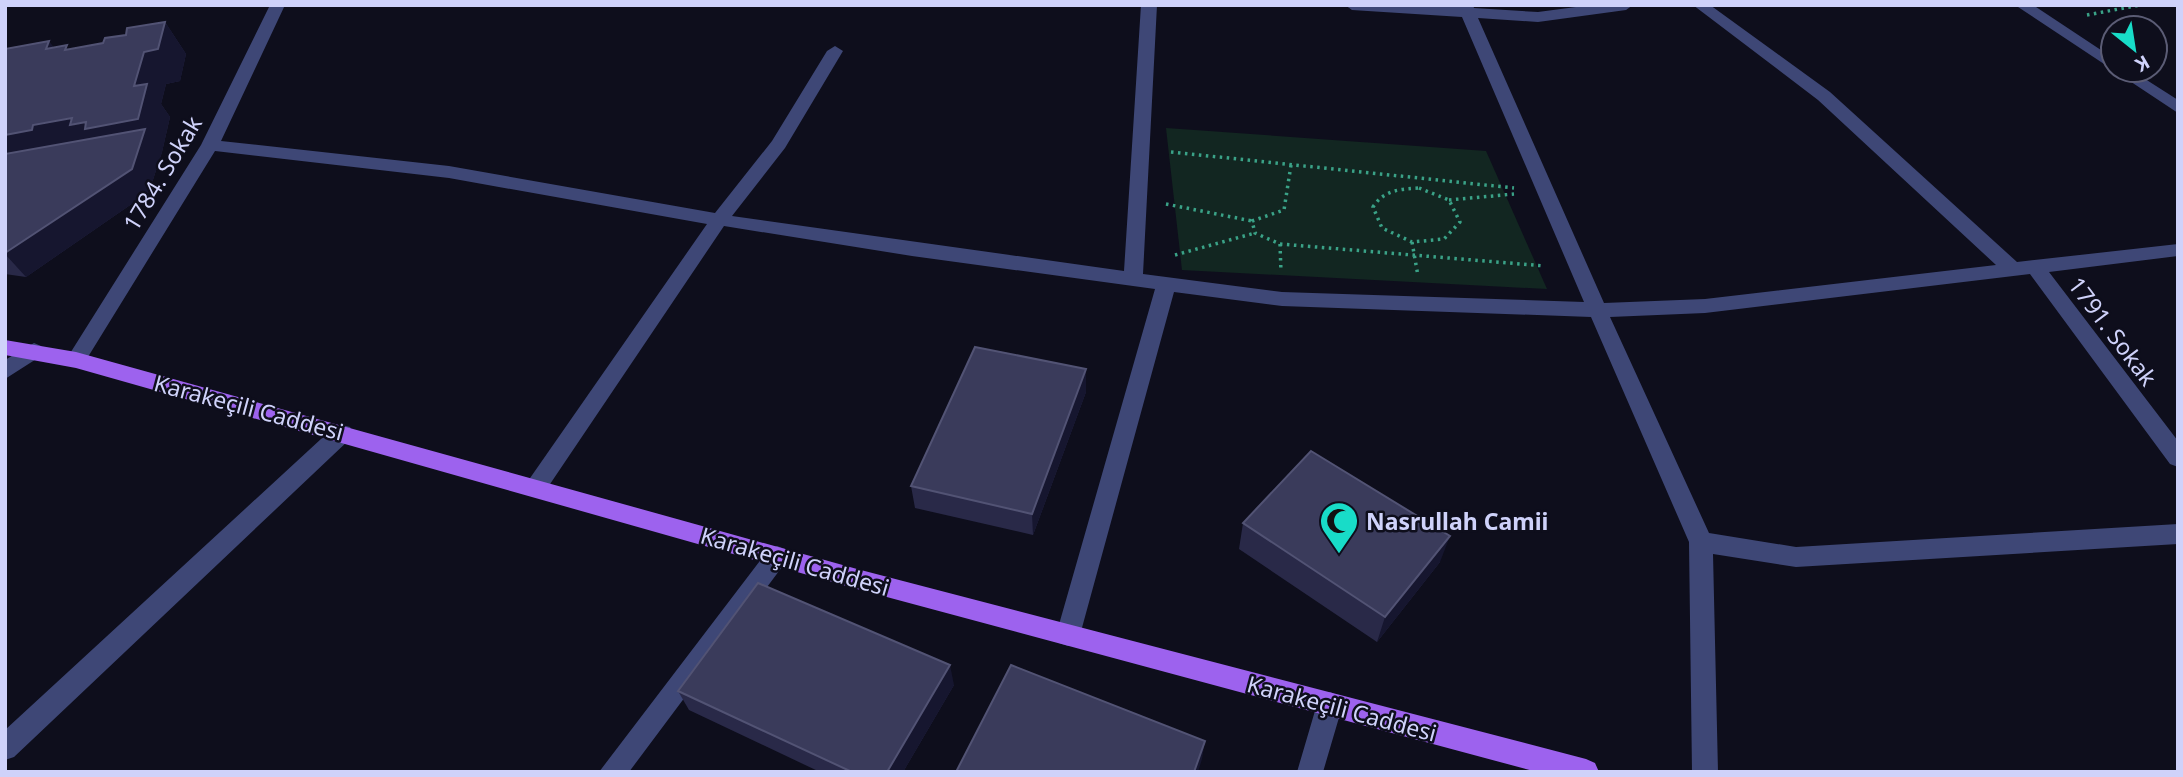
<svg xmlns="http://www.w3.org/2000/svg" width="2183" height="777" viewBox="0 0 2183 777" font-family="'Noto Sans',sans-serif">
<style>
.green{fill:#122621}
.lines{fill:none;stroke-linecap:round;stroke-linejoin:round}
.path{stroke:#3aa287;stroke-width:3.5;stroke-dasharray:2.5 4.5;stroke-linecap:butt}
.minor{fill:#3e4776;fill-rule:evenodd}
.major{fill:#9d62ee;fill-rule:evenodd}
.wall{fill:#292948}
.shaded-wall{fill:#16162f}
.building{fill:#3a3b5b;stroke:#525374;stroke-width:2}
.labels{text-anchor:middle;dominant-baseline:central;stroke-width:5;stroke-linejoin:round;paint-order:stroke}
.street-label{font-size:23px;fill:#cfd2fa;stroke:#0e0e1c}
.poi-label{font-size:23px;font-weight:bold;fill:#cfd2fa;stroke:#0e0e1c;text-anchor:start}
</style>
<rect width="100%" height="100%" fill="#0e0e1c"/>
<!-- green -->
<path class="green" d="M1166 128 1486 151 1547 289 1182 270Z"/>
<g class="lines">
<!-- path -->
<path class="path" d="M2087 15 2140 5
M1171 152 1514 188
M1291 165 1284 210 1252 221 1255 233 1280 244 1545 266
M1419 188 1449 200 1460 222 1444 239 1412 242 1382 228 1373 207C1384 190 1400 189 1419 188Z
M1449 200 1514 194
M1166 204 1252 221
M1412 242 1418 276
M1280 244 1281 272
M1175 255 1255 233"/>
<!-- minor -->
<path class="minor" d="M270 5H285L221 141 449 166 715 213 772 141 827 51 835 46 843 51 785 148 732 216 1124 271 1141 5H1157L1143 274 1282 292 1584 302 1462 17 1352 10 1345 5H1473L1474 8 1538 12 1591 5H1633L1626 10 1538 22 1478 18 1604 303 1705 299 1996 265 1818 100 1693 5H1710L1830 92 2017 262 2178 244V256L2049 272 2178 441V467L2170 464 2030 274 1705 313 1610 317 1709 533 1796 547 2178 524V544L1796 567 1713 554 1718 772H1692L1689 542 1591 317 1282 306 1174 292 1080 635 1077 643 1068 646 1059 643 1056 635 1155 289 912 256 724 226 544 493 536 496 528 493 525 487 528 481 707 224 449 178 215 151 83 365H69L66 360 69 355 201 145Z
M2015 5H2033L2113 58V70H2131L2178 100V113Z
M34 343 41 346 44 351 41 356 5 379V360Z
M342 425 350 427 353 433 350 439 14 757 5 760V730L334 427Z
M777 546 785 549 789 556 785 563 629 772H599L769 549Z
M1330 692 1339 696 1343 704 1323 772H1297L1317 704 1321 696Z"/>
<!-- major -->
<path class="major" d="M5 340 76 352 857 569 1586 759 1595 763 1599 772H1537L857 589 76 368 5 355Z"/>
</g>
<!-- wall -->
<path class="wall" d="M36 5H88L37 6Z
M165 22 186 54 180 81 166 84 161 104 170 117 162 152 149 192 26 277 5 274V49L54 47 70 49 103 43Z
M1086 369V392L1033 535 915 508 911 486Z
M1243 523 1440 562 1377 642 1239 549Z
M954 685 903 772H820L689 710 678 691Z"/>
<!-- shaded-wall -->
<path class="shaded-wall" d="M165 22 186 54 180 81 166 84 161 104 170 117 162 152 149 192 26 277 5 254V135L134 86 144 52Z
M49 41 73 73 46 49Z
M1086 369V392L1033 535 1032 514Z
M1450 536 1440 562 1377 642 1385 617Z
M950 665 954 685 903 772H887Z
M1205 741 1202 759 1198 772H1194Z"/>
<!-- building -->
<path class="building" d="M165 22 158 49 144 52 134 86 147 84 138 119 85 129 86 122 70 125 72 118 33 125 32 130 5 135V49L49 41 46 49 67 45 65 50 103 43 105 38 126 35 127 28Z
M145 129 132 169 5 253V154Z
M975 347 1086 369 1032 514 911 486Z
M1311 451 1450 536 1385 617 1243 523Z
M758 583 950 665 887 772H852L678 691Z
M1011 665 1205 741 1194 772H956Z"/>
<!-- icons -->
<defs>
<symbol id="mosque-pin" viewBox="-11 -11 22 30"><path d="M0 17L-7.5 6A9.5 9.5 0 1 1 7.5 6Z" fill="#18dcc8" stroke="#0e0e1c"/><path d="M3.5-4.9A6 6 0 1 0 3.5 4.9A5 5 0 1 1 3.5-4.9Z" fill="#111"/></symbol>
</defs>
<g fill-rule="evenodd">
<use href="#mosque-pin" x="1317" y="499" width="44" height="60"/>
</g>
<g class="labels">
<!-- street labels -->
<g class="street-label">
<text transform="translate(162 173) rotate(-59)">1784. Sokak</text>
<text transform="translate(2113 331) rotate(53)">1791. Sokak</text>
<text transform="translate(249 407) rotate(15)">Karakeçili Caddesi</text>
<text transform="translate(795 561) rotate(16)">Karakeçili Caddesi</text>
<text transform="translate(1342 708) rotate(15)">Karakeçili Caddesi</text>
</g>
<!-- poi labels -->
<g class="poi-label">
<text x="1366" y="521">Nasrullah Camii</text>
</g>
</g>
<!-- border -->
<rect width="2183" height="777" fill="none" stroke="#cfd2fa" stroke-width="14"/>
<!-- north arrow -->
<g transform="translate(2134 49) rotate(150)"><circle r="33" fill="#0e0e1c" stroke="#5b5c75" stroke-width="2"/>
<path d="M0-5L12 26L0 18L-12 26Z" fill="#18dcc8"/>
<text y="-10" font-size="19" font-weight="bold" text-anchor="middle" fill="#cfd2fa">K</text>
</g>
</svg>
